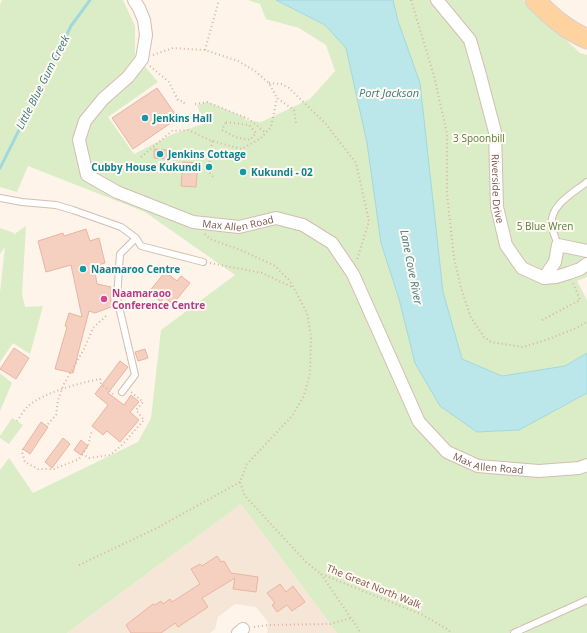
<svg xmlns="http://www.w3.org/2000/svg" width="587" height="633" viewBox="0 0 587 633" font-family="'Open Sans',sans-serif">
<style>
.residential{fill:#f6e6d8}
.green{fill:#daedc7}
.water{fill:#bce7ea;stroke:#a2d8dc}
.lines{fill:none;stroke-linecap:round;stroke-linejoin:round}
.stream{stroke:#a2d8dc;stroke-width:3}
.building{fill:#f5d0c0;stroke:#e9b59f}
.lane-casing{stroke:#d4bdb1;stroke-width:8}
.street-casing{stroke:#d4bdb1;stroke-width:14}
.primary-casing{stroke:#dad0cc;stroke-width:21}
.path{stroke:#dbb3a2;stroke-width:2;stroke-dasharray:1 3;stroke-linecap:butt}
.lane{stroke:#fff;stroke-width:6}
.street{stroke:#fff;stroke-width:12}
.primary{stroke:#ffd3a0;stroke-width:19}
.culture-dot{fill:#0f9aa8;stroke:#fff9f2;stroke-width:1.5}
.hotel-dot{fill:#d1479c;stroke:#fff9f2;stroke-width:1.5}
.labels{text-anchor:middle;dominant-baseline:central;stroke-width:4;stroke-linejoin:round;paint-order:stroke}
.culture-label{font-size:10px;font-weight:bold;fill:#0d838f;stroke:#fff9f2;text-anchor:start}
.park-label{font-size:10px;fill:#567c3e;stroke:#fff9f2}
.street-label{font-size:10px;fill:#7c584a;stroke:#fff9f2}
.hotel-label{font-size:10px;font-weight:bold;fill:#b23c85;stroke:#fff9f2;text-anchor:start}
.water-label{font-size:11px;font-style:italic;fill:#3c7c81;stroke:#fff9f2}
</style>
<rect width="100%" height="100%" fill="#fef4ea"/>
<!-- residential -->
<path class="residential" d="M241 504 337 633H267L268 622 256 607 235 604 218 617 215 629 210 633H67Z"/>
<!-- green -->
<path class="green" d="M2 0H123L135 26V55L158 82 108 117 134 154 173 134 206 123H203L197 105 207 102 246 118 245 120 261 122 310 99 335 71 326 45 299 28 266 19 260 4 248 0H276L325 25 346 48 367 143 381 243 399 299 477 432 518 430 587 393V633H526L520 625 509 633H337L241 504 67 633H0V470L9 458 33 493 138 442 151 418 161 330 235 275 145 212 28 166 17 192 0 187V5Z
M393 0H523L580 53 587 55V277L577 281 587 300V353L565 366 502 376 462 359 443 292 398 21Z
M26 226 22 294 25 307 43 306 30 354 13 343 0 362V292L5 247 0 254V228L14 233 13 235Z
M0 373 12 383 0 411Z
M12 418 23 425 9 444 0 438V436Z"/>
<!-- water -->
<path class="water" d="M276 0H393L398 21 420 83 443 292 462 359 502 376 565 366 587 353V393L519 430 477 432 440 406 415 363 399 299 381 243 367 143 346 48 325 25Z"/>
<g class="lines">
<!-- stream -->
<path class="stream" d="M0 168 71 26 90 0"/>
</g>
<!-- building -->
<path class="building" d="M157 88 178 118 133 149 112 118Z
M154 149 167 150V159L154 158Z
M183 162 198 163 196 187 181 186Z
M86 229 90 241 99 238 105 263 94 266 97 284 111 287V307L95 313 89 311 73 373 55 369 67 327 65 326 69 313 82 317 71 265 46 272 38 241 63 233 64 236Z
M165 272 177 281 181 276 190 283 173 304 164 297 161 302 149 292Z
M14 348 29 358 16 379 0 369Z
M145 349 148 358 138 361 135 352Z
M120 361 128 367 108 393 124 405 131 395 139 402 130 412 139 420 120 442 107 431 103 435 92 426 108 405 95 394Z
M41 422 48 427 30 454 23 449Z
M63 438 70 444 52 468 45 462Z
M81 440 88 446 81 455 74 450Z
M217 556 221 562 224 561 231 573 258 577 256 592 233 589 235 578 202 598 208 607 178 627 175 623 161 633H131L126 625 153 604 155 605 161 601 163 604 170 599 172 602 200 584 191 569 200 564 202 566Z
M280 584 286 592 293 586 305 602 292 611 287 605 277 612 272 605 275 603 267 593Z"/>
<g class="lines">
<defs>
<path id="lane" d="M0 198 22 202 56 205 73 210 121 227 136 238 141 246 203 262
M558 245C556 239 553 233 552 227 548 206 573 193 587 182
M122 392 135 375 117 298 120 254 136 238
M514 633 587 600"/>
<g id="street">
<path id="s1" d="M134 0 139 8 144 20 146 35 142 59 128 77 103 99 85 121 79 140 87 175 117 192 193 222 239 227 276 218 303 225 332 243 353 274 419 422 447 452 478 466 539 471 579 468 587 465"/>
<path id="s2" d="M437 0 470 40 480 75 495 132 497 207 506 245 522 268 544 278 556 277 569 273 580 269 587 264"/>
<path d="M544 278 555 262 558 245 587 251"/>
<path d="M238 633 243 629"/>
</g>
<path id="primary" d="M535 0C552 17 565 29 587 39"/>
</defs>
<!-- lane casing -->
<use href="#lane" class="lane-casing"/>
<!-- street casing -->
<use href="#street" class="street-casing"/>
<!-- primary casing -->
<use href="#primary" class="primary-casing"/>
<!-- path -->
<path class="path" d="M411 0 434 76 447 134V194L454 258 461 288 471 318 484 337 491 342 523 347 546 340 574 329 587 322
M205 50 219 0
M153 55 173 48 205 50 238 61 255 71 269 83 277 98 294 110 296 123
M150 66 169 82 178 100 180 101H183L186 106
M269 83 281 84 289 88 325 123 356 163 369 221 357 260
M195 104 207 102 249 119 266 133
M226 122 249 125 256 133 250 140 235 137 222 130Z
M212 141 209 166 210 173 214 178
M141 157 172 131 188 130 212 141 242 149 261 138 271 127 277 98
M205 234 210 239 243 251 275 266 290 281 307 313 311 336 310 373 304 396 292 416 247 464 240 482 245 496 306 562 321 574 423 615 447 629 452 633
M210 263 262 273 292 287
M542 320 580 300 573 283
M17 421C20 417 24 410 28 406 45 392 79 383 100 379L101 384 113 394
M48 424 56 415 58 400 64 384 84 349 93 328 107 315
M23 449 22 452 25 462 38 469H54L79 459 88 446 92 430
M82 454 89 458 110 455 121 446 144 420 136 410 143 402 131 392
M79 565 157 528 240 482
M321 574 361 633
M254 627 268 625 330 624 351 618"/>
<!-- lane -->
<use href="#lane" class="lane"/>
<!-- street -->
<use href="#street" class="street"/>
<!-- primary -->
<use href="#primary" class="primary"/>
</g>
<!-- markers -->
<g class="culture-dot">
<circle cx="145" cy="118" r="4"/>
<circle cx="160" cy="154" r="4"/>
<circle cx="209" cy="167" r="4"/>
<circle cx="243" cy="172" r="4"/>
<circle cx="83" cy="269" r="4"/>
</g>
<circle class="hotel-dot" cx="104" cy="299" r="4"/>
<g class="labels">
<!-- culture labels -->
<g class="culture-label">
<text x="153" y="118">Jenkins Hall</text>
<text x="168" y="154">Jenkins Cottage</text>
<text x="201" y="167" text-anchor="end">Cubby House Kukundi</text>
<text x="251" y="172">Kukundi - 02</text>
<text x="91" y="269">Naamaroo Centre</text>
</g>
<!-- park labels -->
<g class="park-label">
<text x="479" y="138">3 Spoonbill</text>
<text x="545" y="226">5 Blue Wren</text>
</g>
<!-- street labels -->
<g class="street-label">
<text stroke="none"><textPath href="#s2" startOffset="204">Riverside Drive</textPath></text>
<text stroke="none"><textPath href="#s1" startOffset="364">Max Allen Road</textPath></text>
<text stroke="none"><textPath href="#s1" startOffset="749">Max Allen Road</textPath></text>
<text transform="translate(374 586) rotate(22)">The Great North Walk</text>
</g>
<!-- hotel labels -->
<g class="hotel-label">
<text x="112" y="293">Naamaraoo<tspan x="112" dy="12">Conference Centre</tspan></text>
</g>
<!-- water labels -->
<g class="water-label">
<text transform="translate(42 82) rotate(-63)">Little Blue Gum Creek</text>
<text x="389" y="92">Port Jackson</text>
<text transform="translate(412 267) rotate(79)">Lane Cove River</text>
</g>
</g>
</svg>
